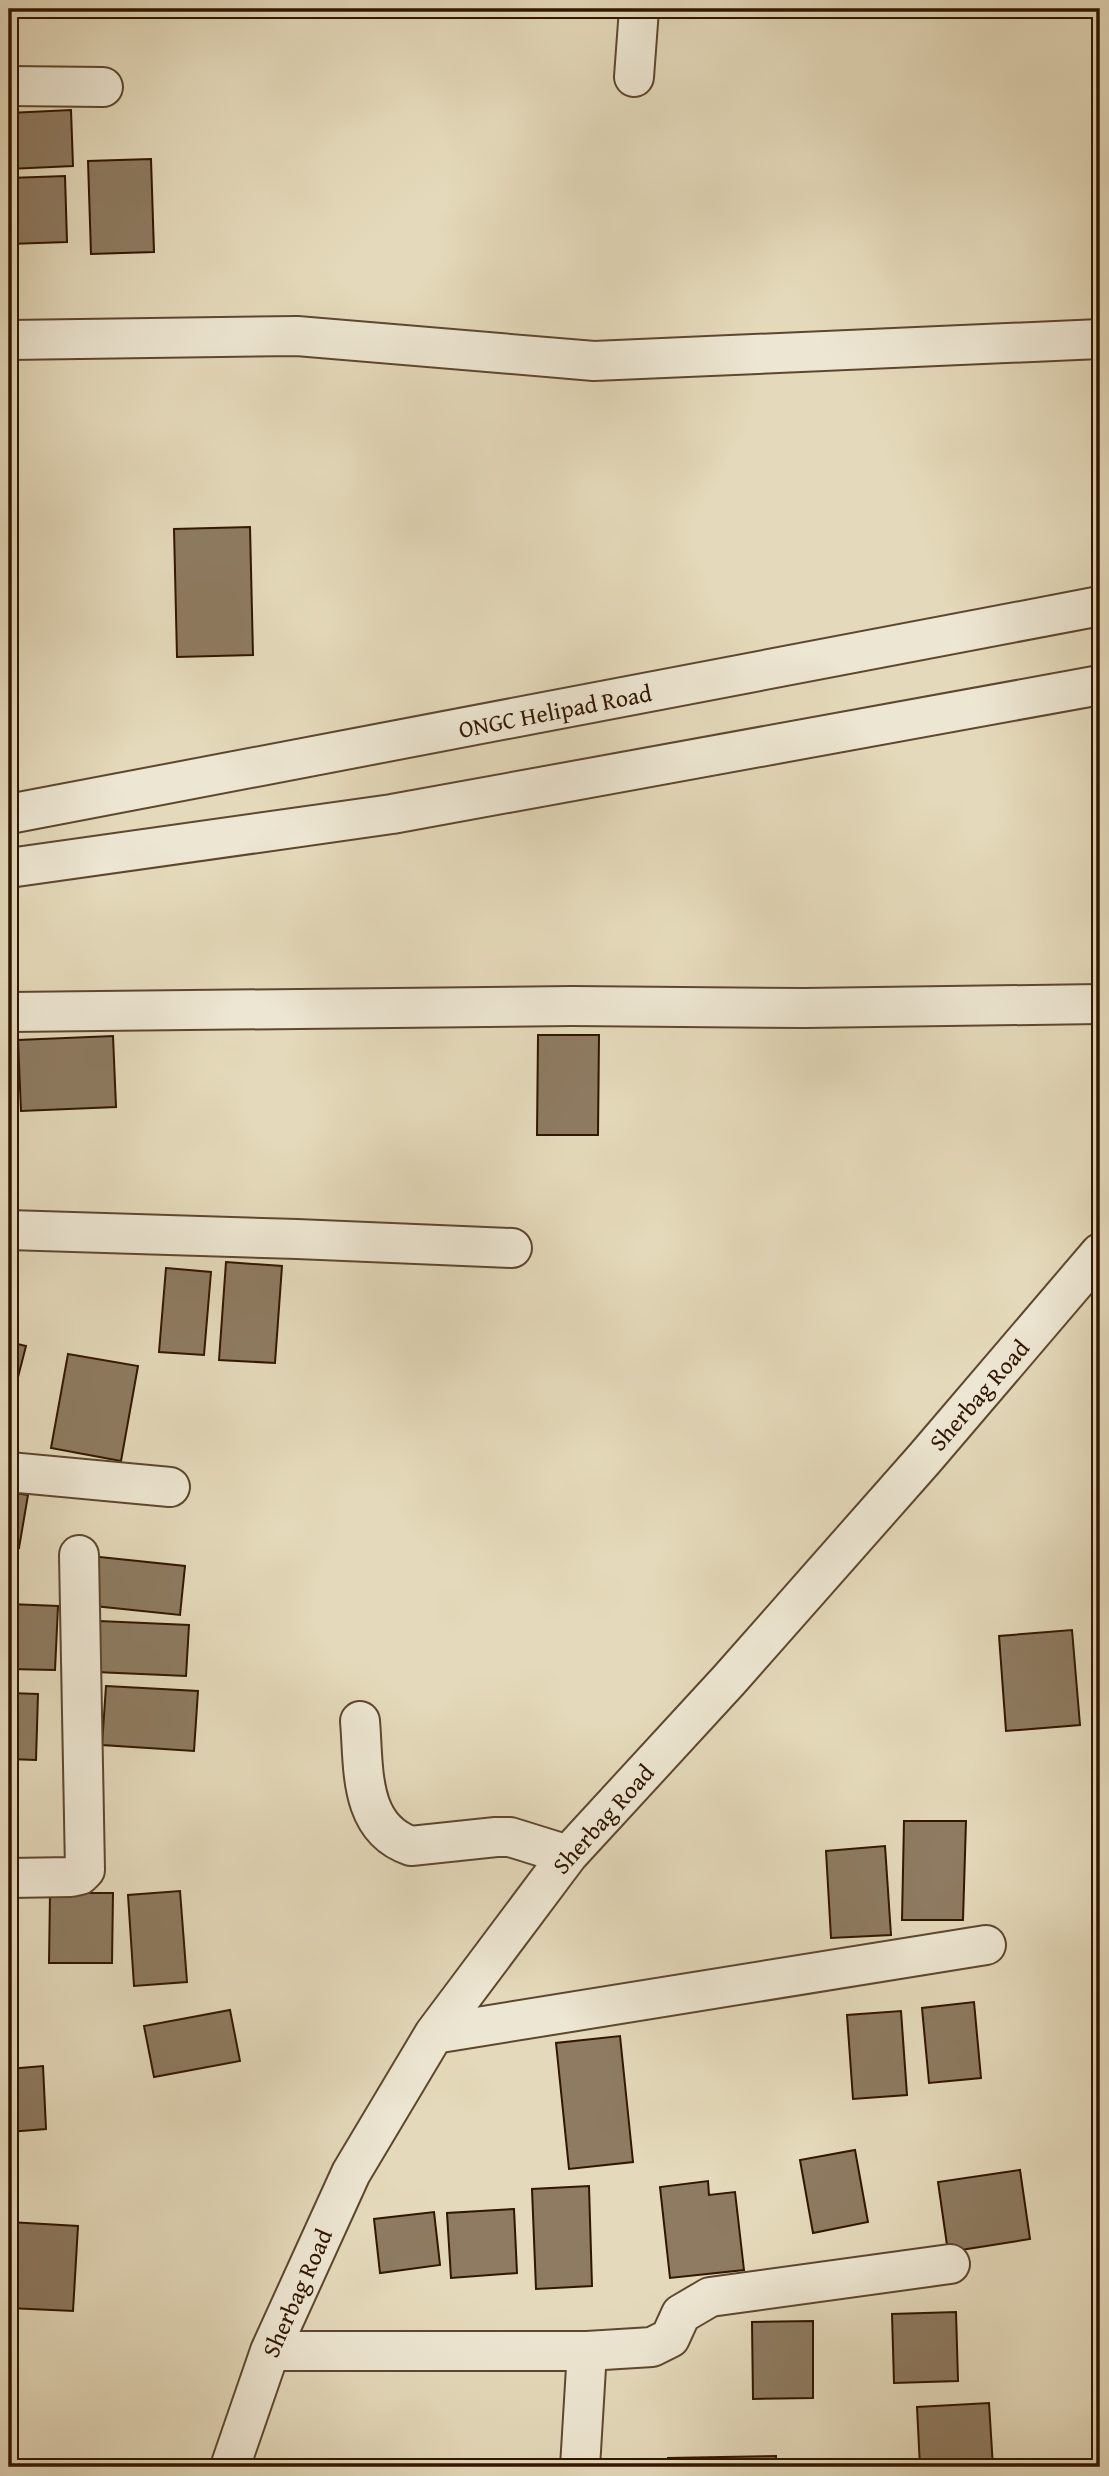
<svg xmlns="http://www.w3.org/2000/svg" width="1109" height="2476" viewBox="0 0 1109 2476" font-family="'Gentium Book Plus',serif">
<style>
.building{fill:#8e7b61;stroke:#311600;stroke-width:2}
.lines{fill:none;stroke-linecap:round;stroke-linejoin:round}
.minor-casing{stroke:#5e472e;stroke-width:42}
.minor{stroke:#ede6d2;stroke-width:38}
.labels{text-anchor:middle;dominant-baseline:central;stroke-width:5;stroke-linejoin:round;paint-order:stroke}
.street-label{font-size:24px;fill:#311600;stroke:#ede6d2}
</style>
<rect width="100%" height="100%" fill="#e4d9ba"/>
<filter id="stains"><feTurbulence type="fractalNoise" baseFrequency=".00286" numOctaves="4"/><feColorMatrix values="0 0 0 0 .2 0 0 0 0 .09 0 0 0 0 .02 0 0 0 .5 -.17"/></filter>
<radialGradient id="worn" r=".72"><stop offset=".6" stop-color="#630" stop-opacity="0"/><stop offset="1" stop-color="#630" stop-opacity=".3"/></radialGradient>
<!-- building -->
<path class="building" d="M71 110 73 166 9 169V113Z
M151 159 154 252 91 254 88 161Z
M65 176 67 242 9 244V178Z
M9 249H15L13 334H9Z
M250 527 253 655 177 657 174 529Z
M538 1035H599L598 1135H537Z
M113 1036 116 1107 21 1111 18 1040Z
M226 1262 282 1266 275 1363 219 1360Z
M166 1268 211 1272 204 1355 159 1352Z
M9 1342 26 1346 9 1412Z
M68 1354 138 1366 121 1461 51 1448Z
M9 1492 28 1495 19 1548 9 1546Z
M90 1556 185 1566 180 1615 85 1605Z
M9 1604 58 1606 55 1670 9 1669Z
M99 1621 189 1625 186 1676 96 1672Z
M1072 1630 1080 1725 1006 1731 999 1636Z
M106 1686 198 1691 194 1751 102 1745Z
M9 1693 38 1694 36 1760 9 1759Z
M904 1821H966L963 1920H902Z
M885 1846 891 1935 831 1938 826 1851Z
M180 1891 187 1982 134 1986 128 1895Z
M50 1893H113L112 1963H49Z
M974 2002 981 2078 929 2083 922 2008Z
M230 2010 240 2061 154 2077 144 2026Z
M901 2011 907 2095 853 2099 847 2015Z
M620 2036 633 2162 569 2169 556 2043Z
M43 2066 46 2129 9 2132V2069Z
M855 2150 868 2222 813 2233 800 2160Z
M1020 2170 1030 2239 948 2252 938 2182Z
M708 2181 709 2195 735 2192 744 2270 670 2278 660 2187Z
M589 2186 592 2286 536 2289 532 2189Z
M514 2209 517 2273 451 2278 447 2213Z
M434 2212 440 2265 380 2273 374 2219Z
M9 2222 78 2226 73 2311 9 2308Z
M956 2312 958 2381 894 2383 892 2314Z
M813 2321V2398L753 2399 752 2322Z
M989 2403 993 2467H920L917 2407Z
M776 2456V2467H668V2458Z"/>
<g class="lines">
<defs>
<path id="minor" d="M634 77 639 9
M9 86 103 87
M9 340 297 336 594 361 1100 339
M9 814 1100 606
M9 868 392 814 1100 685
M9 1012 572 1006 805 1008 1100 1004
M9 1230 297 1239 512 1248
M9 1472 170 1487
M360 1721C364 1767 358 1828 411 1846L496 1837H510L568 1855
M9 1878 71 1877 80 1875 85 1870 79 1555
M434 2034 986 1945
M270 2351H587L652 2347 670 2338 681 2314 710 2297 950 2264
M230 2467 270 2351 351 2173 434 2034 568 1855 729 1680 925 1458 1100 1253
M580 2467 587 2351"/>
</defs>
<!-- minor casing -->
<use href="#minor" class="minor-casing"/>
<!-- minor -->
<use href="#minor" class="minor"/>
</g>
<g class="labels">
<!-- street labels -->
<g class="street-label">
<text transform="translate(555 711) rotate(-11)">ONGC Helipad Road</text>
<text transform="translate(979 1395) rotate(-49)">Sherbag Road</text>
<text transform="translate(603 1819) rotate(-48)">Sherbag Road</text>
<text transform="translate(297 2293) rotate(-66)">Sherbag Road</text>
</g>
</g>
<!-- margin -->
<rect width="1109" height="2476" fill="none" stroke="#e4d9ba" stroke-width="35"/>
<rect x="10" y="10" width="1088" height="2455" fill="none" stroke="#311600" stroke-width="3.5"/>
<rect x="18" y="18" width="1074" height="2441" fill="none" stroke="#311600" stroke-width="2"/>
<rect width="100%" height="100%" filter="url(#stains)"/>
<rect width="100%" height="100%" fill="url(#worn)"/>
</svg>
